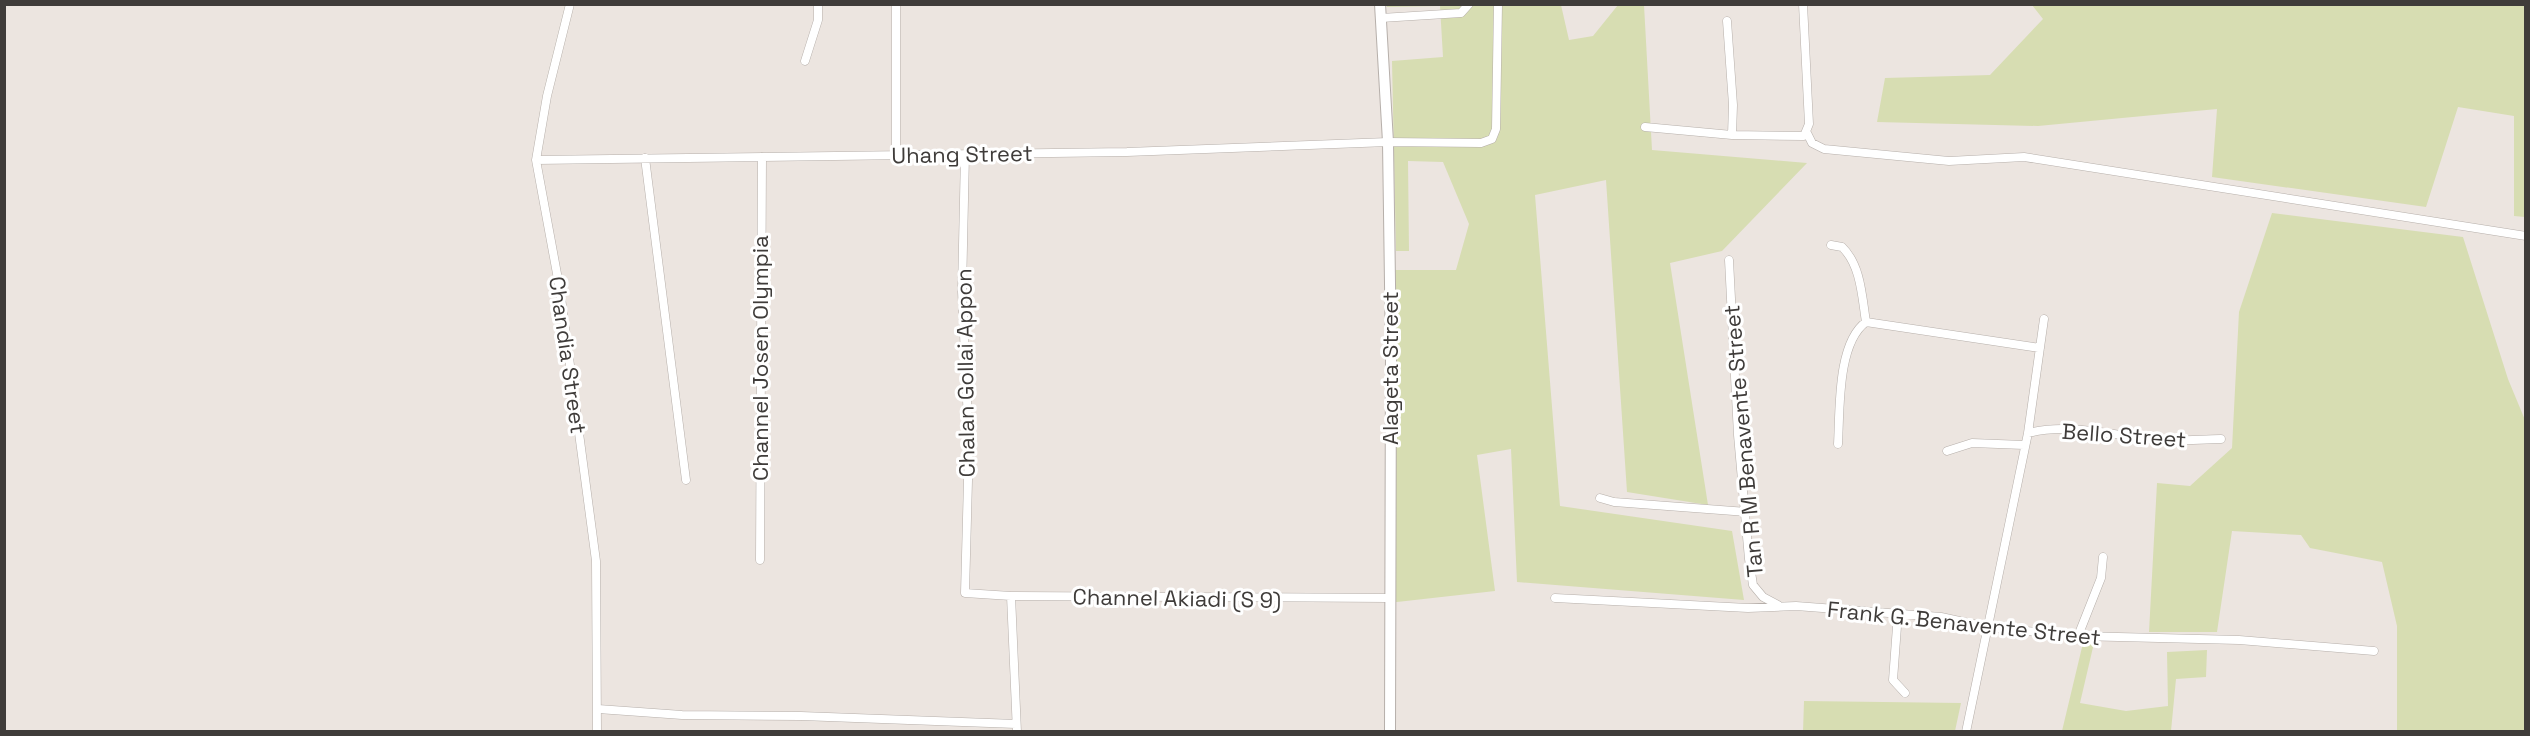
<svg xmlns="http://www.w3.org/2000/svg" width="2530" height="736" viewBox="0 0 2530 736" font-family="'Space Grotesk',sans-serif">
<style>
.green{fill:#d7ddb2}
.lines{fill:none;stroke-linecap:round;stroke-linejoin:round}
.street-casing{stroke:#b6afaa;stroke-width:9}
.secondary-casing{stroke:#b6afaa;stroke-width:12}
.street{stroke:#fff;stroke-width:8}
.secondary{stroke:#fff;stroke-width:10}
.labels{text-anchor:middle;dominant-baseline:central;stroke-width:6;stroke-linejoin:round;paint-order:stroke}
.street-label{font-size:22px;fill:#3f3c3a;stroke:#fff}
</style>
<rect width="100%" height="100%" fill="#ece5e0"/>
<!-- green -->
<path class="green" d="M1386 5H1561L1569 40 1593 36 1618 5H1644L1652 150 1807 163 1722 251 1670 263 1708 505 1627 492 1606 180 1535 195 1560 506 1732 531 1744 600 1517 582 1511 449 1477 455 1495 591 1388 603 1392 270H1456L1469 224 1443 162 1408 161 1409 251H1396L1392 61 1443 57 1440 6 1387 7Z
M2032 5H2525V217L2514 216V116L2458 107 2426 207 2212 177 2217 109 2038 126 1877 122 1885 78 1990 75 2043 19Z
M2272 213 2463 237 2508 379 2525 420V731H2397V626L2382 562 2310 548 2301 535 2232 531 2217 632H2149L2157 483 2190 486 2232 448 2239 312Z
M2083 643H2094L2080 703 2126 711 2168 706 2167 652 2207 650 2206 677 2176 679 2171 731H2062Z
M1804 701 1961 703 1955 731 1803 732Z"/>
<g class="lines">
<defs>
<path id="street" d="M570 4 547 96 536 160 560 290 596 561 597 732
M1381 18 1461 13 1469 4
M1727 21 1733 105 1732 135
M805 61 818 20V4
M1645 127 1732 135 1804 136 1809 124 1803 4
M1807 133 1812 143 1824 149 1949 161 2024 157 2526 236
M965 154 962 291 969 443 965 593 1011 596 1388 598
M896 155V4
M645 158 686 480
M536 160 1127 152 1388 142 1481 143 1492 139 1496 129 1498 4
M1831 245 1842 247C1861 265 1862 297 1866 322
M1729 260 1738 435 1749 559 1753 585 1763 597 1778 605
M2028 433C2070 422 2118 437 2161 440 2181 442 2202 439 2221 439
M1838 444C1840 410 1837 343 1866 322L2040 348
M1947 451 1972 443 2024 445
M1600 498 1614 502 1747 512
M760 560 762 157
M1011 596 1017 732
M1555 598 1748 608 1796 606 1941 617 1987 627 2078 636 2239 640 2374 651
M1898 613 1893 680 1905 693
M2078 636 2101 578 2103 557
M598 709 682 715 801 716 1016 724
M1966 732 2028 433 2044 319"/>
<path id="secondary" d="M1380 4 1388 142 1391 354 1390 732"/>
</defs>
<!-- street casing -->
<use href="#street" class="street-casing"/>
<!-- secondary casing -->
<use href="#secondary" class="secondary-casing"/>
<!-- street -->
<use href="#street" class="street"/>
<!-- secondary -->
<use href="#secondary" class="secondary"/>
</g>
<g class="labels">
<!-- street labels -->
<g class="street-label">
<text transform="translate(962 154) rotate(-1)">Uhang Street</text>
<text transform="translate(568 355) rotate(82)">Chandia Street</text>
<text transform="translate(760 358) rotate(-90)">Channel Josen Olympia</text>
<text transform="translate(1390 368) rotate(-90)">Alageta Street</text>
<text transform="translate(965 373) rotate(-91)">Chalan Gollai Appon</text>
<text transform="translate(2124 435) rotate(4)">Bello Street</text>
<text transform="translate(1743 441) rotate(-95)">Tan R M Benavente Street</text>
<text transform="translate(1177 598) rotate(1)">Channel Akiadi (S 9)</text>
<text transform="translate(1964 623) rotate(6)">Frank G. Benavente Street</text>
</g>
</g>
<!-- border -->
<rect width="2530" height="736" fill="none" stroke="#3f3c3a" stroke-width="12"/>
</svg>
